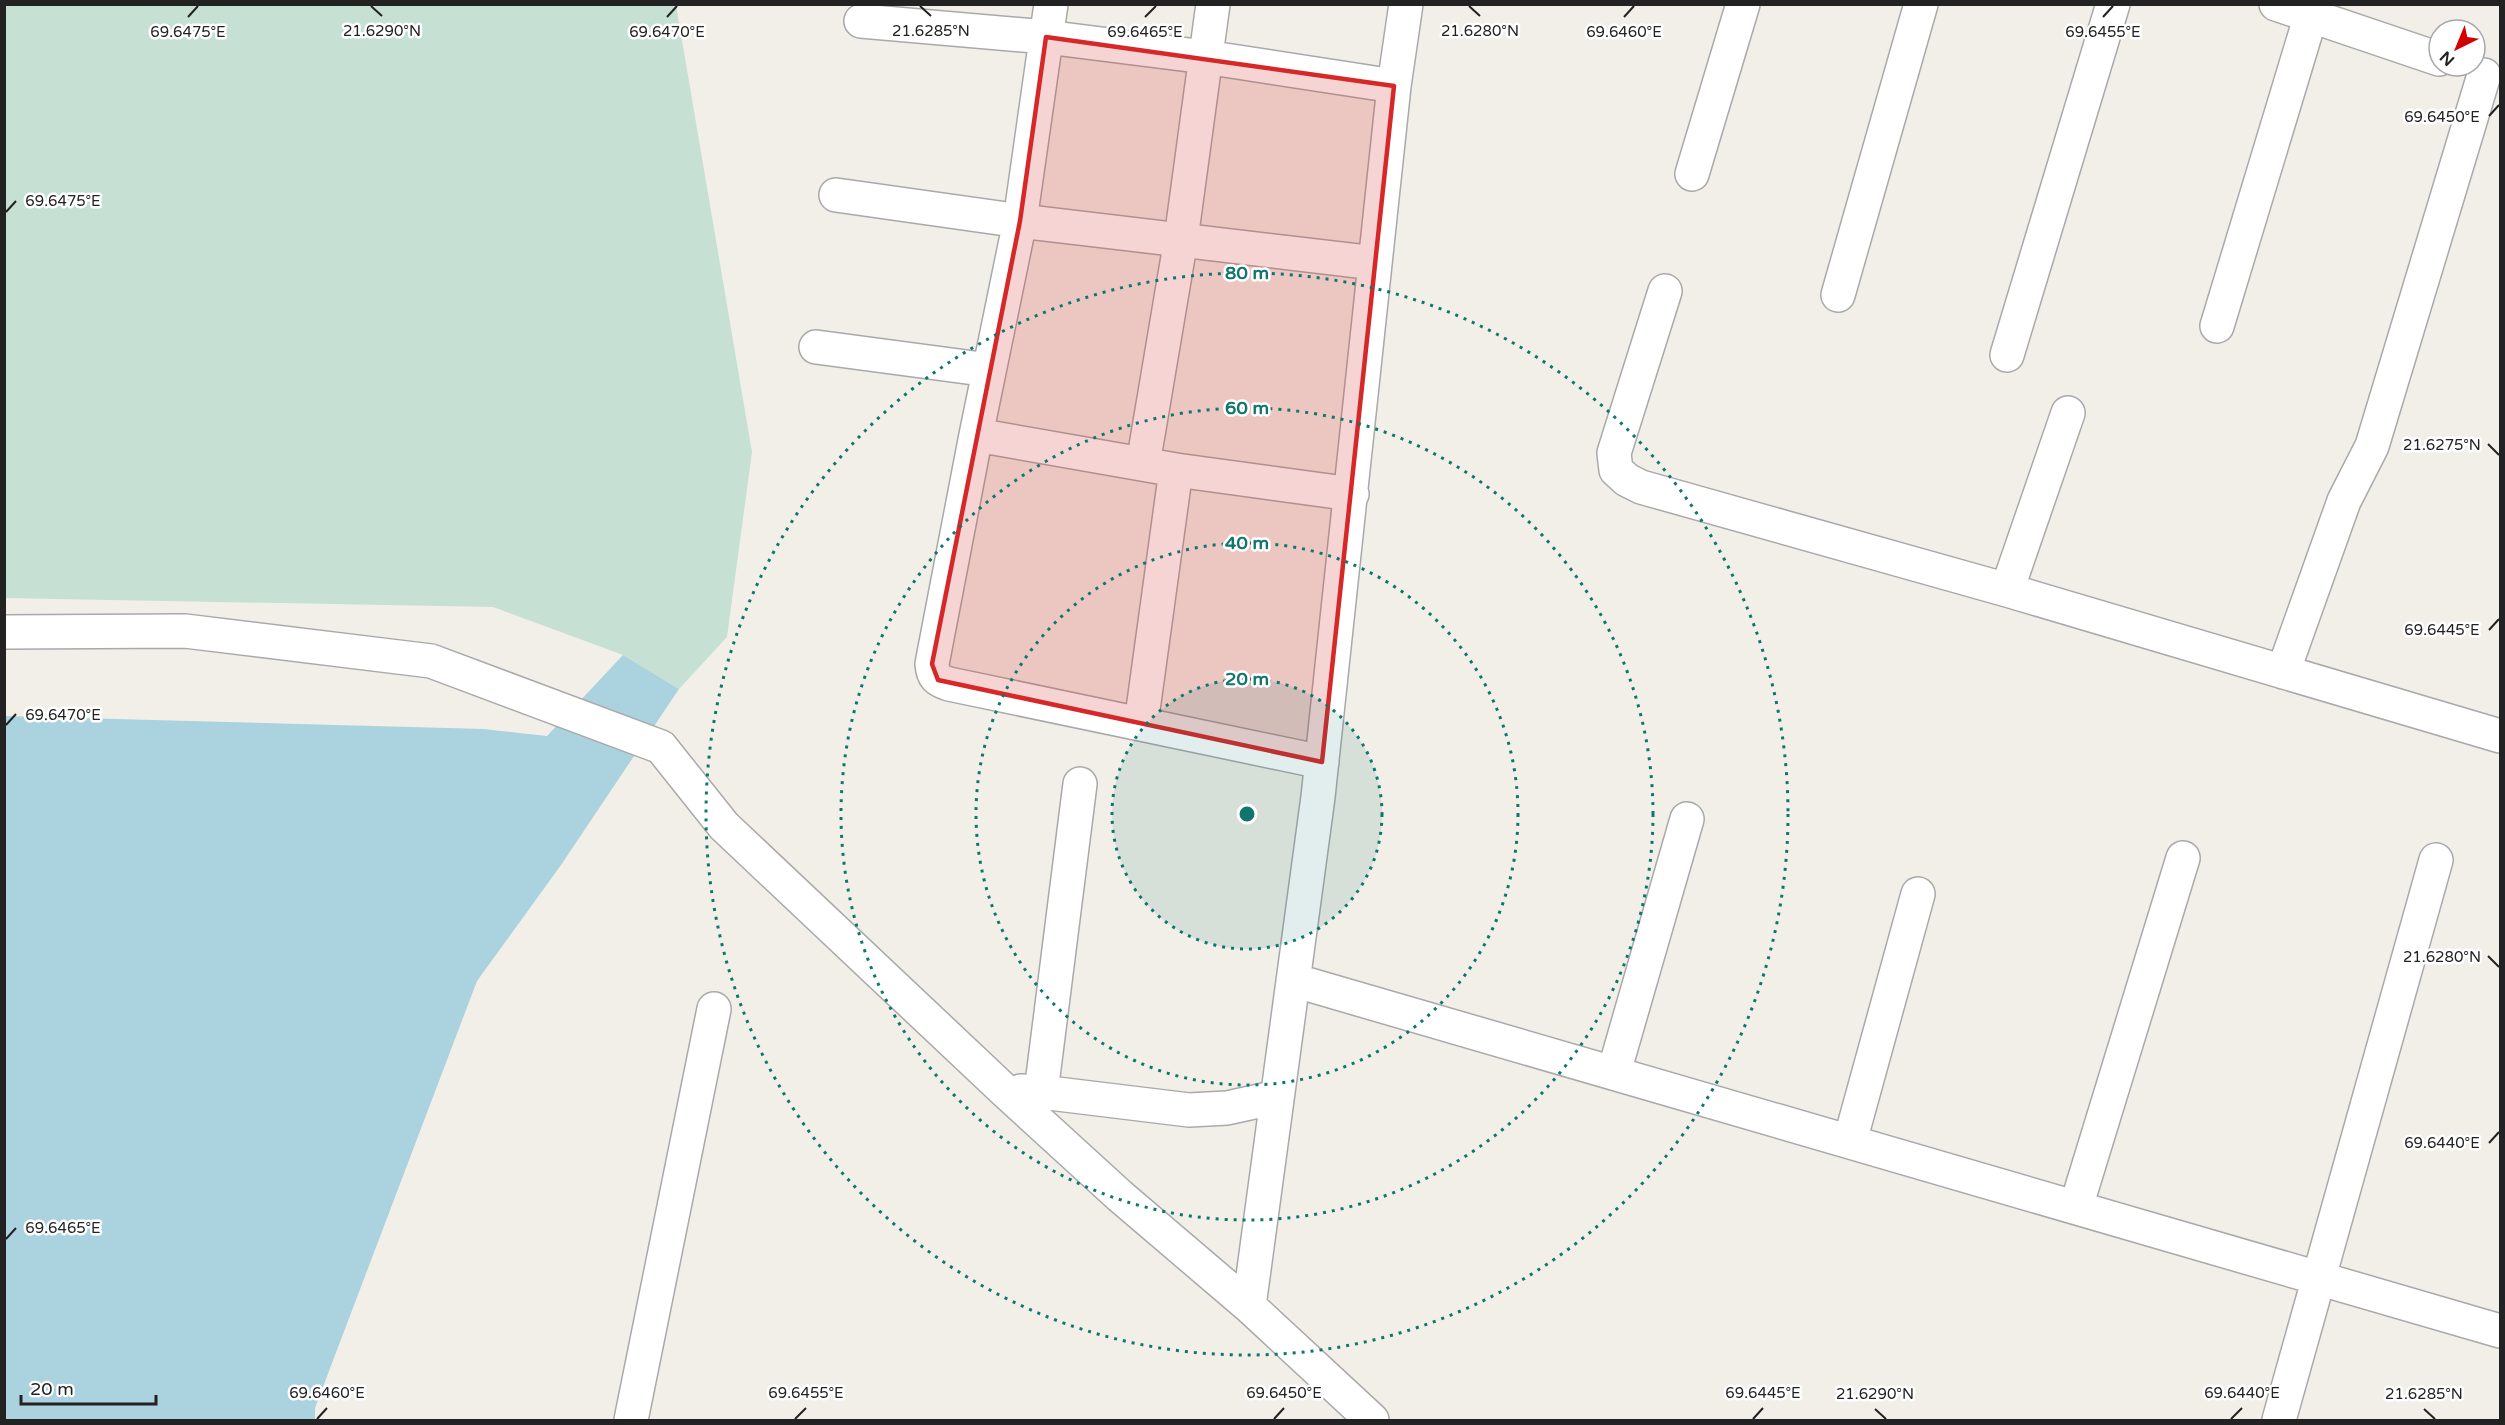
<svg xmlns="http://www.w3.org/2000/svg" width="2505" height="1425" viewBox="0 0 2505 1425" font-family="'Varela Round',sans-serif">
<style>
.wetland{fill:#c6e0d4}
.water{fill:#aad3df}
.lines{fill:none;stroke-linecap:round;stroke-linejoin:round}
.minor-casing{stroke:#a9a9a9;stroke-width:36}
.minor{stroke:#fff;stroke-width:33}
.marked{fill:#d62828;fill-opacity:0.2;stroke:#d62828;stroke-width:4.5;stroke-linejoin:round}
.ticks{fill:none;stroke:#222;stroke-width:2}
.ring{fill:none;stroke:#0f766e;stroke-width:3;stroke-dasharray:3 6}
.ticks-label{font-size:15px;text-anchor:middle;fill:#222;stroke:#fff;stroke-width:5;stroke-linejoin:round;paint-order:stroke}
.centre{fill:#0f766e;stroke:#fff;stroke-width:3}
.ring-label{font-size:18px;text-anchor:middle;font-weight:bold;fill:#0f766e;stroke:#fff;stroke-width:5;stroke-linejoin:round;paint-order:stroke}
</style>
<rect width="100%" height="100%" fill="#f2efe9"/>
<!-- wetland -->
<path class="wetland" d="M5 5H676L752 452 727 637 679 689 623 655 493 607 5 598Z"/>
<!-- water -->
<path class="water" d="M623 655 679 689 561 865 477 981 315 1408V1420H5V716L484 729 547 736Z"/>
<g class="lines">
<defs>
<path id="minor" d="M1051 4 1020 221 976 435 932 664C933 677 937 680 949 684L1322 762
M2276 4 2439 59
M861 21 1046 37 1205 57 1394 86
M1692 174 1743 4
M836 195 1020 221 1375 263
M1665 291 1614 453 1616 470 1627 480 1641 487 2007 590 2500 736
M1838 295 1921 4
M2217 326 2311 15
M816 347 989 370
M2007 355 2113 4
M976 435 1176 470 1352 494
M1143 464 1181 239 1213 4
M2007 590 2068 413
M4 632 185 631 431 661 661 747 724 826 1005 1091 1120 1196 1249 1306 1372 1420
M2283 672 2344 501 2372 446 2484 75
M1141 724 1176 470
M1293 980 2500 1331
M1614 1072 1687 819
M1021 1091 1041 1092 1189 1110 1227 1108 1277 1097
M1041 1092 1080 784
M1850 1141 1918 894
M2076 1207 2183 858
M1249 1306 1318 797 1394 86 1406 4
M631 1420 714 1009
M2279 1420 2436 860"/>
</defs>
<!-- minor casing -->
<use href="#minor" class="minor-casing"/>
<!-- minor -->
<use href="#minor" class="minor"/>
</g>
<!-- marked area -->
<path class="marked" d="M1046 37 1394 86 1322 762 938 680 932 664 1020 221Z"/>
<!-- ticks -->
<path class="ticks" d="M371 6 382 16M920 6 931 16M1469 6 1480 16M188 17 198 6M667 17 677 6M1145 17 1156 6M1624 17 1634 6M2103 17 2113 6M2489 116 2499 105M6 212 16 201M2488 444 2499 455M2489 630 2499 619M6 725 16 714M2488 956 2499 967M2489 1143 2499 1132M6 1239 16 1228M1875 1409 1886 1419M2424 1409 2435 1419M317 1419 327 1408M795 1419 806 1408M1274 1419 1284 1408M1753 1419 1763 1408M2231 1419 2242 1408"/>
<!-- distance rings -->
<circle cx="1247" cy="814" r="135" fill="#0f766e" fill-opacity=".12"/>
<g class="ring">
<circle cx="1247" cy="814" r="135"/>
<circle cx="1247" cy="814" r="271"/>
<circle cx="1247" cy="814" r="406"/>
<circle cx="1247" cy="814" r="541"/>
</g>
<g class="ticks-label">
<text x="382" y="36">21.6290°N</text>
<text x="931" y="36">21.6285°N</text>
<text x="1480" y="36">21.6280°N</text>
<text x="1624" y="37">69.6460°E</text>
<text x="188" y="37">69.6475°E</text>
<text x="667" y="37">69.6470°E</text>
<text x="1145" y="37">69.6465°E</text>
<text x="2103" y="37">69.6455°E</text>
<text x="2442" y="122">69.6450°E</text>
<text x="63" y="206">69.6475°E</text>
<text x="2442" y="450">21.6275°N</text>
<text x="2442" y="635">69.6445°E</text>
<text x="63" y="720">69.6470°E</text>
<text x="2442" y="962">21.6280°N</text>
<text x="2442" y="1148">69.6440°E</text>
<text x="63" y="1233">69.6465°E</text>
<text x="327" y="1398">69.6460°E</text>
<text x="806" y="1398">69.6455°E</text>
<text x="1284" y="1398">69.6450°E</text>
<text x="1763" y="1398">69.6445°E</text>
<text x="2242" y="1398">69.6440°E</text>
<text x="1875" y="1399">21.6290°N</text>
<text x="2424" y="1399">21.6285°N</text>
</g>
<circle cx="1247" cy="814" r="9" class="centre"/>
<g class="ring-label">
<text x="1247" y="279">80 m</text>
<text x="1247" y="414">60 m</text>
<text x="1247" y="549">40 m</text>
<text x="1247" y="685">20 m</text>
</g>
<!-- border -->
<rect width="2505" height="1425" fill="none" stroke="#222222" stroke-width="12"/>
<!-- north arrow -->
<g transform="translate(2457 48) rotate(223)"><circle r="28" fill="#ffffff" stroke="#a7a7a7" stroke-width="1.5"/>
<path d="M0-4.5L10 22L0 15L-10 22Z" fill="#d40000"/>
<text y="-9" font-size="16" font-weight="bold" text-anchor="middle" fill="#222222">N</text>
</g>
<!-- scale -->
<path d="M21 1395v9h135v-9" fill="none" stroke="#222222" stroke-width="3"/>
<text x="30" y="1395" font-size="18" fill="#222222" stroke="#ffffff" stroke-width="4.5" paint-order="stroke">20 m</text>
</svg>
